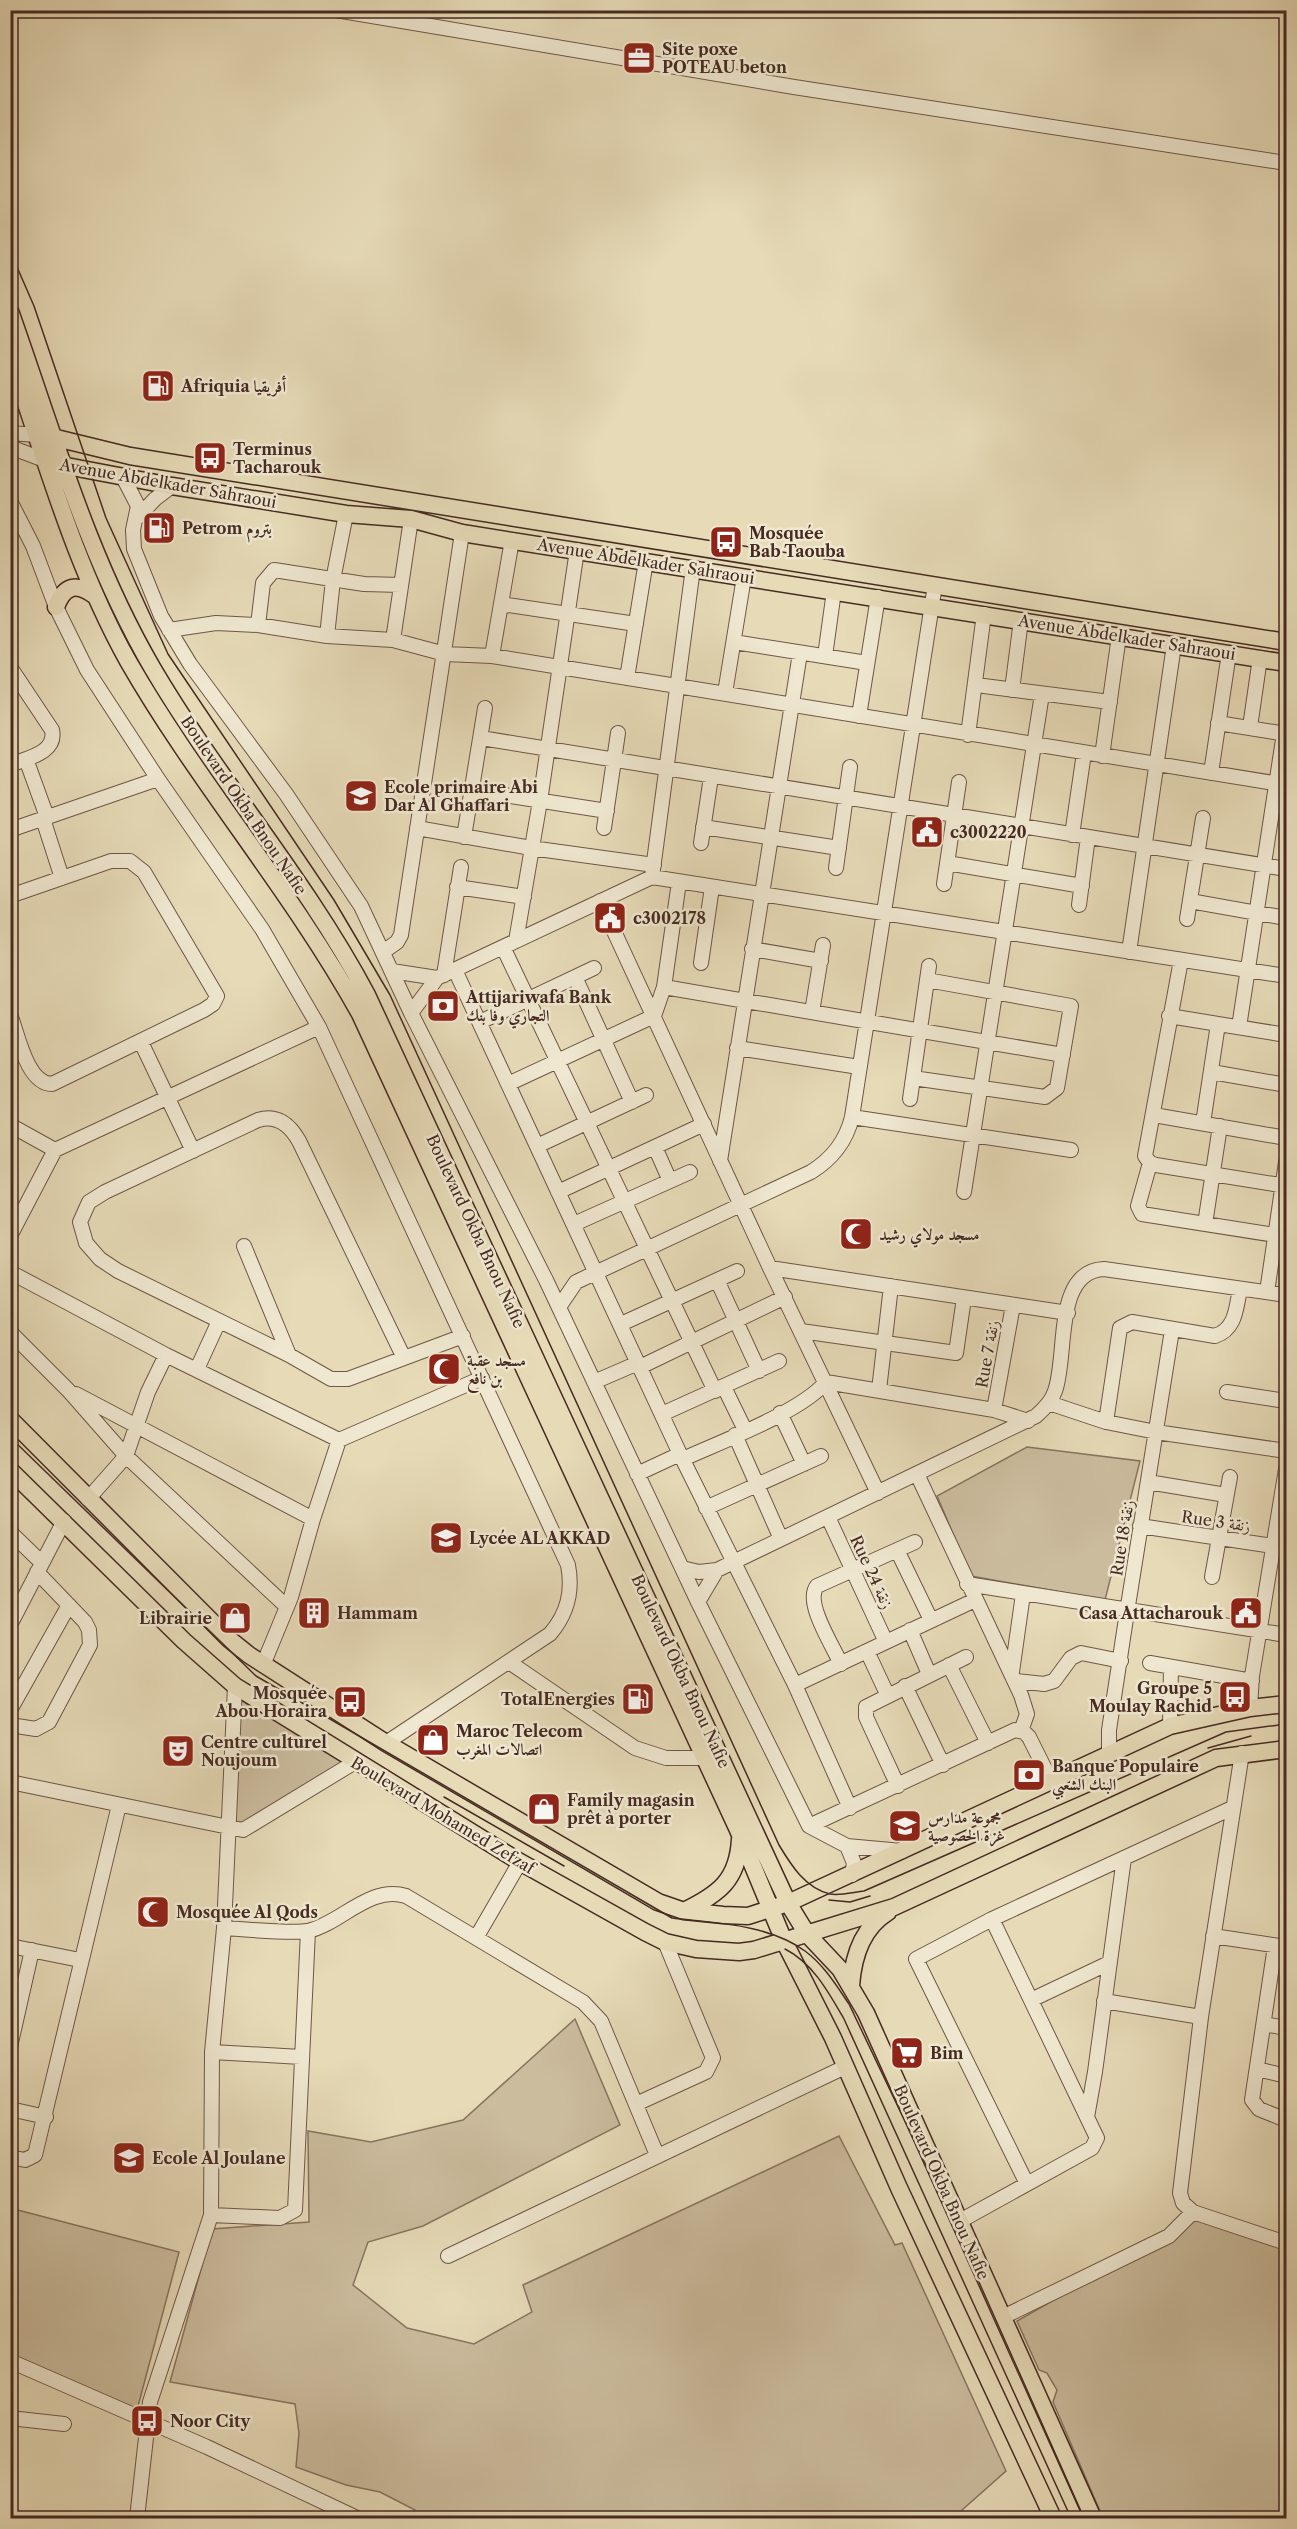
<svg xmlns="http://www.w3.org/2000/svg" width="1297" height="2529" viewBox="0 0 1297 2529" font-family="'Libre Caslon Text',Amiri,serif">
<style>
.green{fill:#cbbc9e;stroke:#887460;stroke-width:1.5}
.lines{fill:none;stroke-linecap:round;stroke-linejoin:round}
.minor-casing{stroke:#6e5747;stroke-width:16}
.major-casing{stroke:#462b22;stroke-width:19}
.minor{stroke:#efe7d0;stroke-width:14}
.major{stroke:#e6dab7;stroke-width:16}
.tram{stroke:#462b22;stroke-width:1.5}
.labels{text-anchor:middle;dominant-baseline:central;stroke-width:5;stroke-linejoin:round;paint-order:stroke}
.poi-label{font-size:16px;font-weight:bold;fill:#462b22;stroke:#efe7d0;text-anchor:start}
.street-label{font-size:16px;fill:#462b22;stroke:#efe7d0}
</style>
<rect width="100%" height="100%" fill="#e6dab7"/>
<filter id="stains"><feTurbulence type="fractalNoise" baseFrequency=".00333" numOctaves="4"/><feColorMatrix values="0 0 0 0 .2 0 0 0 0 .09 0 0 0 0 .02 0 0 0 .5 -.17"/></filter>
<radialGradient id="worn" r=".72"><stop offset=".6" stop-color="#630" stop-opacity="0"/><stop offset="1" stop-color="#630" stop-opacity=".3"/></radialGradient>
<!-- green -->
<path class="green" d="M1027 1447 1140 1461 1105 1600 971 1576 937 1496Z
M240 1690 345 1761 235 1831Z
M575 2019 620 2125 423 2226 368 2242 353 2285 407 2328 474 2344 532 2312 523 2285 839 2136 895 2245 902 2243 1006 2471 953 2518H414L415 2510 380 2492 346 2485 296 2467 299 2433 295 2404 170 2382 212 2229 309 2222 308 2131 371 2142 463 2120Z
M10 2208 179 2252 137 2410 11 2359Z
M1197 2219 1286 2250V2518H1103L1053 2402 1057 2390 1047 2373 1039 2370 1017 2321Z"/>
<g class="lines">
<defs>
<path id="minor" d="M336 10 794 87 1286 163
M10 433 37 435
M10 447 47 461
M123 477 138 506 133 530 134 549 161 616 190 664 286 794 361 906 411 1013 546 1280 698 1602 809 1826 847 1846 902 1851
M10 501 33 546 56 607 87 670 158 779 262 929 319 1027 568 1565C573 1591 568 1613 550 1634L386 1743
M135 520 155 499 172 486
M501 604 636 624
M258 625 263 583 274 570 364 584 401 585
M169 630 216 623 258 625 327 636 393 640 445 654 492 656 1286 785
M327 636 333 580 346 514
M393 640 411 519
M734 642 867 663
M492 656 512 540
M825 656 834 591
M10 667 52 730C57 753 27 758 10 765
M627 678 646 561
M976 685 1110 702
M1012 690 1021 620
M725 693 744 577
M859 716 878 597
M1218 723 1286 734
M1250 727 1260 658
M968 735 984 614
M481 738 1286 869
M1102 756 1119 636
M26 759 47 817
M1211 773 1229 653
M472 790 607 811
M43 819 62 878
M703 827 839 848
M417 828 531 848 654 865
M604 828 618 733
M10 830 158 779
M1072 835 1084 753
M464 837 485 708
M701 843 711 777
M947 863 1082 886
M836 868 850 767
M652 877 693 568
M944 884 959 782
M457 887 524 897
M10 896 111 861H130L144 872 217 996 213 1004 204 1010 52 1084C27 1084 18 1035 10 1014
M600 901 770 1268 878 1493
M1190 901 1286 918
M1079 905 1088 837
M1187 919 1203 818
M516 941 540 801 577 550
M503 947 715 1391
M752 949 821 961
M383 952 397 942 401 935 462 533
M1129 952 1174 645
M1181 960 1145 1156 1150 1163 1156 1165 1286 1186
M701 963 712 887
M455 970 680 1454 795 1685 850 1808
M392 971 437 978
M444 975 461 867
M575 977 632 1102
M664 987 1063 1055
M812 1012 823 945
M411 1013 437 978 652 877 1286 976
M1169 1016 1286 1035
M480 1022 594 968
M1239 1027 1284 733
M141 1042 193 1151
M737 1048 859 1067
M1212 1072 1286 1085
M913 1078 1045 1097 1057 1088 1071 1006 927 980
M508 1084 654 1016 664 987 679 882
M910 1099 929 966
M1154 1115 1286 1138
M852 1117 1071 1150
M1203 1123 1218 1024
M10 1125 55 1150
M537 1146 646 1095
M655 1147 670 1181
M720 1161 800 653
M1150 1163 1138 1206 1142 1214 1275 1235
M558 1192 704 1124
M964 1192 1042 694
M574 1224 690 1172
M1205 1224 1220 1126
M10 1236 55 1150 319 1027
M244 1246 289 1355
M770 1268 1068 1313
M10 1272 166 1355 339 1440
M717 1280 759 1371
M1267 1292 1286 1162
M1013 1305 994 1410 1028 1421
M559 1307 576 1282 811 1172C832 1159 846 1142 852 1117L935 585
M621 1324 737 1271
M801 1331 956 1353 964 1298
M10 1332 68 1390 126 1456 287 1607
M404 1358 299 1141C290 1125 277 1114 258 1120L105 1192 89 1202 80 1222 86 1243 100 1259 118 1271 289 1355 331 1379H348L463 1336
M640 1367 785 1297
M197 1369 219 1321
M594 1382 638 1363
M724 1387 745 1430
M879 1390 891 1286
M1227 1392 1286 1401
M76 1394 313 1519
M1049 1403 1106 1422 1156 1432 1286 1451
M780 1413 804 1464
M662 1414 779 1361
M1106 1422 1120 1328 1132 1322 1215 1336C1236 1329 1236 1308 1240 1289
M735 1435 781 1539
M683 1459C720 1442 801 1412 826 1382L994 1410
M637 1474 680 1454
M917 1474 1021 1695 1027 1714 1021 1731
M1148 1482 1226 1495
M88 1499 126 1456 148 1392 166 1355
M706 1508 821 1456
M828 1517 886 1642
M1140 1526 1286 1548
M10 1532 42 1563
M897 1550 931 1620
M682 1568 699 1572 717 1570 1036 1416C1044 1409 1052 1401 1055 1391 1068 1356 1053 1271 1104 1269L1286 1295
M1212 1577 1230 1477
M967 1584 1286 1635
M698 1602 717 1570
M10 1625 64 1521
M910 1630 929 1674
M867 1651 887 1694
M509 1662 635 1748 666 1758H703
M1150 1663 1252 1681
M841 1664C833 1646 804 1602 817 1586L915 1542
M263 1665 291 1597 313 1519 339 1440 482 1378
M949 1665 988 1743
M1012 1672 1023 1594
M1016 1681 1044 1684 1054 1681 1071 1658 1081 1653 1121 1661
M795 1685 975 1600
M905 1686 943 1765
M1250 1708 1252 1676 1286 1469
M10 1710 69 1605
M10 1725 36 1729 49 1722 90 1645 89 1630 85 1622 37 1572
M1170 1726 1171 1667
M1109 1753V1730L1127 1612 1172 1330
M1242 1753 1201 2017 1180 2193 1183 2203 1193 2212 1286 2243
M10 1782 243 1830 355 1762
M898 1786 866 1717V1707L966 1657
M809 1826 1015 1730 1024 1732 1029 1737 1051 1781
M847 1846 854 1863 852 1875
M224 1928C243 1929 291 1934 308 1931 342 1923 369 1885 406 1896L583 2002 601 2021 657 2155
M1213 1936 1286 1947
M476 1938 520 1862
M10 1946 80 1960
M1275 1946 1252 2100 1259 2109 1286 2120
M1031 2000 1109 1963
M1104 2001 1201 2017
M1264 2024 1286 2028
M10 2047 32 1950
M212 2052 301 2057
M1257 2069 1286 2076
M636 2104 706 2072 713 2058 665 1942
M10 2109 46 2117
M1087 2117 1095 2072 1124 1858
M10 2157 25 2160 35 2155 119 1805
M1026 2182 916 1959 992 1919 1232 1808
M211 2215 280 2218 295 2210 308 1931
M960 2221 1092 2148 1097 2138 992 1919
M448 2256 845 2067
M1003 2317 1169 2236 1193 2212
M10 2361 207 2447 357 2518
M10 2418 64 2424
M137 2518 150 2402 211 2215 212 2052 224 1928 235 1686"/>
<path id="major" d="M10 311C53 432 88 558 153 669 219 781 306 880 367 995L788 1903 807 1934 840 1969 866 2013 1093 2518
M10 356C45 458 75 566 128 661 198 783 292 891 360 1014L738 1830 784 1941 833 2038 899 2188 1053 2518
M48 436 130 456 1286 642
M56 464 172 486 346 514 411 519 462 533 1286 663
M56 607C64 585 77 582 95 596
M10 1419 229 1639 249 1655 386 1743 658 1902 684 1911 723 1915 748 1916 788 1903 1170 1726 1250 1708 1286 1704
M10 1470 184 1641 235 1686 520 1862 645 1932 665 1942 696 1949 739 1952 754 1950 894 1907 1216 1758 1286 1749
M684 1911C719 1894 738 1880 740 1839
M851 1986C853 1957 862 1928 888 1912"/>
</defs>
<!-- minor casing -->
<use href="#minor" class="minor-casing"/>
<!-- major casing -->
<use href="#major" class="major-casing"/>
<!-- minor -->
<use href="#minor" class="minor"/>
<!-- major -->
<use href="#major" class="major"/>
<!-- tram -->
<path class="tram" d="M10 251 34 306 106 518 168 654 334 900 390 995 779 1845C791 1865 805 1888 830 1894 840 1896 854 1892 864 1891L1226 1732 1286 1724
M10 1437 256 1676 672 1918C715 1923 768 1924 805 1951 824 1965 836 1985 849 2004L942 2199 1084 2518
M1208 1748 1251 1736
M444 1797 564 1866
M829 1900 850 1902 870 1896
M785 1949C813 1963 829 1993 844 2019L1071 2518"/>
</g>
<!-- icons -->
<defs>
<symbol id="office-square" viewBox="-11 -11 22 22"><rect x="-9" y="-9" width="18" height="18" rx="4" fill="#8f2418" stroke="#efe7d0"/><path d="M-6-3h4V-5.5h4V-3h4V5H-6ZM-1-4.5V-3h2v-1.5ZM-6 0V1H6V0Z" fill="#fff"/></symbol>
<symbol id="fuel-square" viewBox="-11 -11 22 22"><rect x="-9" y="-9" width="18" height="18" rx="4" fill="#8f2418" stroke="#efe7d0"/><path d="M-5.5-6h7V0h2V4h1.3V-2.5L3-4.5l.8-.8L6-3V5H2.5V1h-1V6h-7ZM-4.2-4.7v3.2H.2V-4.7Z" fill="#fff"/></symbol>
<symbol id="bus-square" viewBox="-11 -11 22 22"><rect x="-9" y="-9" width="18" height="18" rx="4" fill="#8f2418" stroke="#efe7d0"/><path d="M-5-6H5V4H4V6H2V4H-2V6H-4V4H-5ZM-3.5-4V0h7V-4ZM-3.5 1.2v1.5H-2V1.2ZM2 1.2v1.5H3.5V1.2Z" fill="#fff"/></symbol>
<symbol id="school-square" viewBox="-11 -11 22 22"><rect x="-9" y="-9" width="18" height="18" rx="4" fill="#8f2418" stroke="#efe7d0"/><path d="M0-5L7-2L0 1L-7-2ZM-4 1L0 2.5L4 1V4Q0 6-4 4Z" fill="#fff"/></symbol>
<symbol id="civic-square" viewBox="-11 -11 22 22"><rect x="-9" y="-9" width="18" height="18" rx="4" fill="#8f2418" stroke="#efe7d0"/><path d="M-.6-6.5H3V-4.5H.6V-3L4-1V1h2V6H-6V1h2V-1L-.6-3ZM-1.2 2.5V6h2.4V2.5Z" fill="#fff"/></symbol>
<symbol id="bank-square" viewBox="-11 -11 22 22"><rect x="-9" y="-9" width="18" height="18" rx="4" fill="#8f2418" stroke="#efe7d0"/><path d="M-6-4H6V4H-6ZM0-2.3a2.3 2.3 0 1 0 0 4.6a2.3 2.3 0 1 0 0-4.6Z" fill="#fff"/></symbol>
<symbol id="mosque-square" viewBox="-11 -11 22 22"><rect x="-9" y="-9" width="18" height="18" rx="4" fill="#8f2418" stroke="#efe7d0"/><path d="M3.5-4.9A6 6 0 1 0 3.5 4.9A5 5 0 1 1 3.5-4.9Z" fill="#fff"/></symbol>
<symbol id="building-square" viewBox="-11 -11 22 22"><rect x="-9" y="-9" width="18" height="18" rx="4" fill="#8f2418" stroke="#efe7d0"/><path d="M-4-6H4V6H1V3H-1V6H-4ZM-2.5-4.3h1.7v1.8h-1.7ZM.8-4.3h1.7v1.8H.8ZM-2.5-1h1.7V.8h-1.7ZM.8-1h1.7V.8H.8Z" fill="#fff"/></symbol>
<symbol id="shop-square" viewBox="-11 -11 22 22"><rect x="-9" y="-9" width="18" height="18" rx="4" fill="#8f2418" stroke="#efe7d0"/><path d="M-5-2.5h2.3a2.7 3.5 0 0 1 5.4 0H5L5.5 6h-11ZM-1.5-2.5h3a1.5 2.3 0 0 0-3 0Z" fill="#fff"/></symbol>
<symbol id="theatre-square" viewBox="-11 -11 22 22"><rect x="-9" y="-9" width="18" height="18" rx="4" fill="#8f2418" stroke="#efe7d0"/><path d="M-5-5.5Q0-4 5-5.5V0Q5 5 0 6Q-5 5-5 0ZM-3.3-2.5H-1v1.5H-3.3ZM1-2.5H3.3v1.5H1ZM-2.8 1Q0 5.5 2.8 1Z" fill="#fff"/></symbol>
<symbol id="supermarket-square" viewBox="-11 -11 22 22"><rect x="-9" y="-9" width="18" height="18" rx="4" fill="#8f2418" stroke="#efe7d0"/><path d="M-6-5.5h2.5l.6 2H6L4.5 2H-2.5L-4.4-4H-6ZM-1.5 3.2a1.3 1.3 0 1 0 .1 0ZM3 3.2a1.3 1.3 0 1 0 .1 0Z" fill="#fff"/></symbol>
</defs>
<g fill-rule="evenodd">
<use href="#office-square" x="620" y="39" width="38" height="38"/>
<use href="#fuel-square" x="139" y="367" width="38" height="38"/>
<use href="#bus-square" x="191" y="439" width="38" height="38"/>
<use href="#fuel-square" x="140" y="509" width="38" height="38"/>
<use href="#bus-square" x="707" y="523" width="38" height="38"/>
<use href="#school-square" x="342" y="777" width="38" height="38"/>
<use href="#civic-square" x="908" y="813" width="38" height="38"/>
<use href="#civic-square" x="591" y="899" width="38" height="38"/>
<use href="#bank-square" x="424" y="987" width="38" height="38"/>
<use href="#mosque-square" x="837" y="1215" width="38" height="38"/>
<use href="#mosque-square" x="425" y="1350" width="38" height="38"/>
<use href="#school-square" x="427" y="1519" width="38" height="38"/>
<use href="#building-square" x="295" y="1594" width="38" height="38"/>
<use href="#civic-square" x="1227" y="1594" width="38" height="38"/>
<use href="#shop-square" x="216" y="1599" width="38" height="38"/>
<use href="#bus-square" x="1216" y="1678" width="38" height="38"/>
<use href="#fuel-square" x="619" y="1680" width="38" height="38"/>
<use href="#bus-square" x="331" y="1683" width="38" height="38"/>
<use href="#shop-square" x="414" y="1721" width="38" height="38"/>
<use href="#theatre-square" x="159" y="1732" width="38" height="38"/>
<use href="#bank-square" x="1010" y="1756" width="38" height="38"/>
<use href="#shop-square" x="525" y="1790" width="38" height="38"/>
<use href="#school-square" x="886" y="1807" width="38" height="38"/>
<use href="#mosque-square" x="134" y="1893" width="38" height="38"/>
<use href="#supermarket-square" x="888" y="2034" width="38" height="38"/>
<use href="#school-square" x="110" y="2139" width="38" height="38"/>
<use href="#bus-square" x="128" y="2402" width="38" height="38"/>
</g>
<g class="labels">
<!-- poi labels -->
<g class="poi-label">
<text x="662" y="49">Site poxe<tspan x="662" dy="18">POTEAU beton</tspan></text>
<text x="181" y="386">Afriquia أفريقيا</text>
<text x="233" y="449">Terminus<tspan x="233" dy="18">Tacharouk</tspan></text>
<text x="182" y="528">Petrom بتروم</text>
<text x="749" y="533">Mosquée<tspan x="749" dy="18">Bab Taouba</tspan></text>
<text x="384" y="787">Ecole primaire Abi<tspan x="384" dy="18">Dar Al Ghaffari</tspan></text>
<text x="950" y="832">c3002220</text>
<text x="633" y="918">c3002178</text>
<text x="466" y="997">Attijariwafa Bank<tspan x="466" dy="18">التجاري وفا بنك</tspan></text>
<text x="879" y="1234">مسجد مولاي رشيد</text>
<text x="467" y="1360">مسجد عقبة<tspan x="467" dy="18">بن نافع</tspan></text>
<text x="469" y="1538">Lycée AL AKKAD</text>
<text x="337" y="1613">Hammam</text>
<text x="1223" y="1613" text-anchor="end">Casa Attacharouk</text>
<text x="212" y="1618" text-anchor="end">Librairie</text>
<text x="1212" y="1688" text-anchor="end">Groupe 5<tspan x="1212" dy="18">Moulay Rachid</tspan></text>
<text x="327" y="1693" text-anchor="end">Mosquée<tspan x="327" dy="18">Abou Horaira</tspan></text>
<text x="615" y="1699" text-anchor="end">TotalEnergies</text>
<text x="456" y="1731">Maroc Telecom<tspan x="456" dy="18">اتصالات المغرب</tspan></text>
<text x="201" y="1742">Centre culturel<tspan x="201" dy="18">Noujoum</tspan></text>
<text x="1052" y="1766">Banque Populaire<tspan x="1052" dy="18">البنك الشعبي</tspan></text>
<text x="567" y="1800">Family magasin<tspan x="567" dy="18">prêt à porter</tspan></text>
<text x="928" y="1817">مجموعة مدارس<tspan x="928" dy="18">غزة الخصوصية</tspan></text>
<text x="176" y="1912">Mosquée Al Qods</text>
<text x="930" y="2053">Bim</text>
<text x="152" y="2158">Ecole Al Joulane</text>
<text x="170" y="2421">Noor City</text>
</g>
<!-- street labels -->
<g class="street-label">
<text transform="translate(168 483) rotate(10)">Avenue Abdelkader Sahraoui</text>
<text transform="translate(646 561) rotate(9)">Avenue Abdelkader Sahraoui</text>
<text transform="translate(1127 637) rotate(9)">Avenue Abdelkader Sahraoui</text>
<text transform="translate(244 805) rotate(56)">Boulevard Okba Bnou Nafie</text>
<text transform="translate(476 1231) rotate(65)">Boulevard Okba Bnou Nafie</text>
<text transform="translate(987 1354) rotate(-80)">Rue 7 زنقة</text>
<text transform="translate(1216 1521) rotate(8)">Rue 3 زنقة</text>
<text transform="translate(1122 1538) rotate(-81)">Rue 18 زنقة</text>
<text transform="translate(872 1572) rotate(65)">Rue 24 زنقة</text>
<text transform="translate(681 1671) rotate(65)">Boulevard Okba Bnou Nafie</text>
<text transform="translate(443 1815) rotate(31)">Boulevard Mohamed Zefzaf</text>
<text transform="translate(942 2182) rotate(66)">Boulevard Okba Bnou Nafie</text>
</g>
</g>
<!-- margin -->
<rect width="1297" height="2529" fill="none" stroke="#e6dab7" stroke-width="36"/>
<rect x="12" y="12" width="1273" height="2505" fill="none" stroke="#462b22" stroke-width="3"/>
<rect x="18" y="18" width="1261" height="2493" fill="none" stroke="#462b22" stroke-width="1.5"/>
<rect width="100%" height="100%" filter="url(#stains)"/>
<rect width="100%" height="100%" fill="url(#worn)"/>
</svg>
